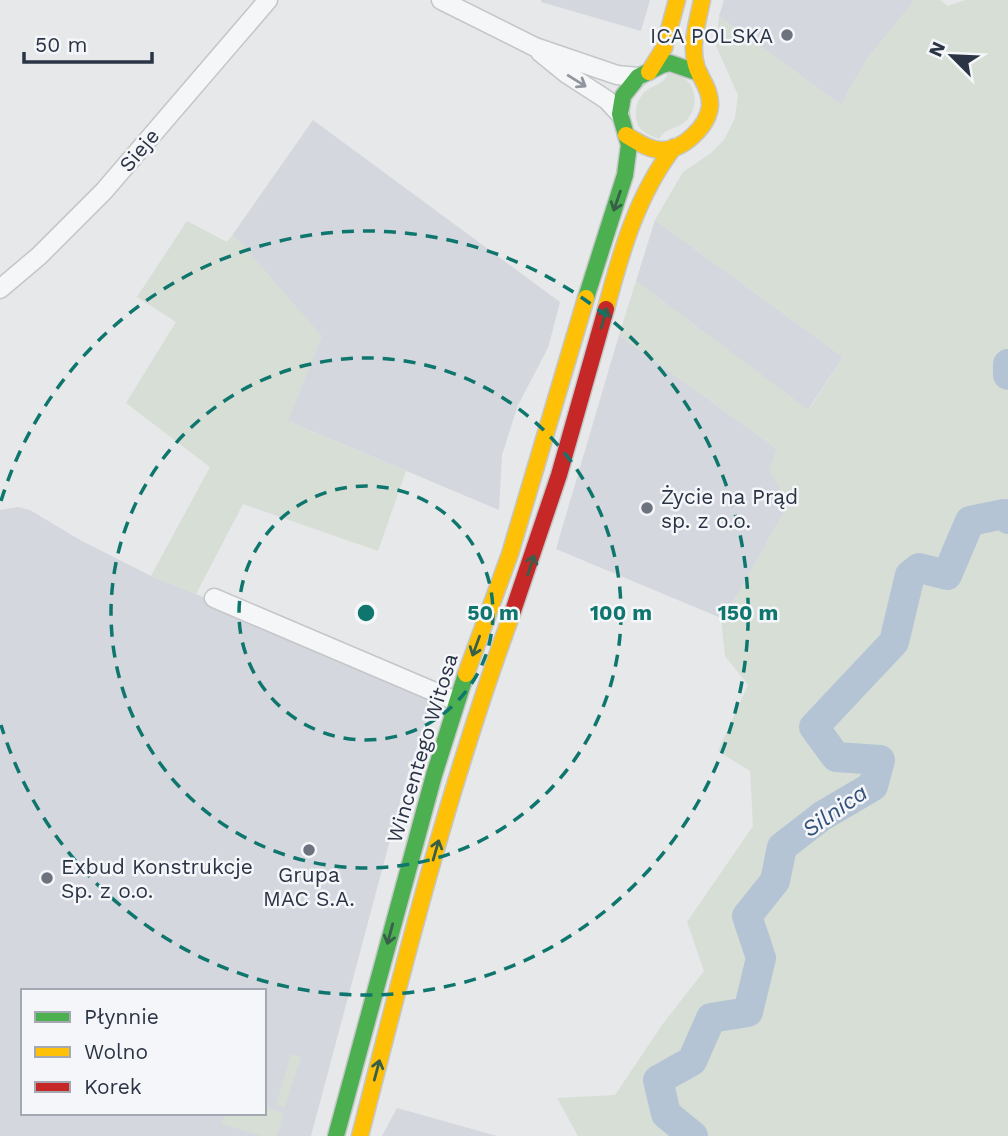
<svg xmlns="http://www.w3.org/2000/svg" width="1008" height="1136" viewBox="0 0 1008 1136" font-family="'Work Sans',sans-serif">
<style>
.built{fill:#d4d7dd;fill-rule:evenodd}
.green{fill:#d6ded6}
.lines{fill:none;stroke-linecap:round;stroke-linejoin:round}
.river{stroke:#b4c4d5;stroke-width:30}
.street-casing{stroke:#c4c6c8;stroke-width:21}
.fast-casing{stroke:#c4c6c8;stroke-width:19}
.slow-casing{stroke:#c4c6c8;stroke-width:19}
.jam-casing{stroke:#c4c6c8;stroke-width:19}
.street{stroke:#f5f6f7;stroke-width:18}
.fast{stroke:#4caf50;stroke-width:16}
.slow{stroke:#ffc107;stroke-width:16}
.jam{stroke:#c62828;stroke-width:16}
.oneway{stroke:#90959e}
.oneway2{stroke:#375f49}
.ring{fill:none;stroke:#0f766e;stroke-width:3.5;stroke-dasharray:12 9}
.poi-dot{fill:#6c737f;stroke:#f4f6f9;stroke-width:2.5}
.labels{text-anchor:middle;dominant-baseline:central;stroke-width:5;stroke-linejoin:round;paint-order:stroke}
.poi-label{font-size:21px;fill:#2b3445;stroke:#f4f6f9;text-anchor:start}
.street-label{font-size:21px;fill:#2b3445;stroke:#f4f6f9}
.water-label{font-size:23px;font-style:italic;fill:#34527a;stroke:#f4f6f9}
.centre{fill:#0f766e;stroke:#f4f6f9;stroke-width:3.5}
.ring-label{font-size:21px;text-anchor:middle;font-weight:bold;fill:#0f766e;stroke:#f4f6f9;stroke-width:5;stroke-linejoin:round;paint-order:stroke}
</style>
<rect width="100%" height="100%" fill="#e6e8ea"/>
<!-- built -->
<path class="built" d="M541 0H650L641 31 541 2Z
M724 0H915L867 59 841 105 719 16Z
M313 120 560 302 548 348 518 405 502 455 499 510 288 421 233 234Z
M655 220 843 357 808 410 636 281Z
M619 335 777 449 770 469 788 505 738 594 721 618 556 549Z
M18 507 30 510 80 540 151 576 196 594 433 698 406 780 311 1136H0V510ZM23 991H264V1113H23Z
M397 1108 497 1136H382Z"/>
<!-- green -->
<path class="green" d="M915 0H940L948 6 965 0H1008V1136H578L557 1098 615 1095 662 1025 704 971 687 922 753 826 750 771 718 751 748 685 725 656 721 618 738 594 788 505 769 469 777 449 619 335 636 281 809 410 843 357 655 220 683 172 711 153 724 140 735 118 738 95 716 46 719 16 841 105 867 59Z
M668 73C673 75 680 76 685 79 700 90 696 115 682 124 673 130 665 128 659 139 654 137 648 135 643 131 631 121 635 99 647 90 656 84 664 84 668 73Z
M187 221 227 242 233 234 322 336 288 421 406 471 378 551 243 504 196 594 151 576 210 467 126 403 176 322 137 297Z
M291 1054 301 1057 285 1107 276 1105Z
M264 1107 284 1113 277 1136H262L221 1124 225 1113H264Z"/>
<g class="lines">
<!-- river -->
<path class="river" d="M1008 364V375
M693 1136 666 1114 658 1080 692 1061 711 1018 748 1012 761 958 747 916 775 881 782 847 822 816 873 786 880 760 836 757 814 727 894 642 910 575 919 568 947 575 970 521 1004 514 1008 519"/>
<defs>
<path id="street" d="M441 0 535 47 617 75 638 77
M540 52 567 74 607 100 620 114
M0 289 39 256 104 191 268 0
M214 598 456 701"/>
<path id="fast" d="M586 298 625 175 629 145 620 114 623 96 638 77 662 65 670 63 699 73
M336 1136 434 775 466 674"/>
<path id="slow" d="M649 72 664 48 677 0
M626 135C637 141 648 150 661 150 683 151 708 126 710 106 711 89 700 79 696 65 690 45 698 20 702 0
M606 309C621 252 637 195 674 147
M466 674 510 554 586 298
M360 1136C405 959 450 782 513 611"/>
<path id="jam" d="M513 611 559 475 606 309"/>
</defs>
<!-- street casing -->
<use href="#street" class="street-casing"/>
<!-- fast casing -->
<use href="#fast" class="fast-casing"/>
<!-- slow casing -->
<use href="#slow" class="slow-casing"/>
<!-- jam casing -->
<use href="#jam" class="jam-casing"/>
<!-- street -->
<use href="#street" class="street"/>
<!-- fast -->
<use href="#fast" class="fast"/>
<!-- slow -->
<use href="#slow" class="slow"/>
<!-- jam -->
<use href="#jam" class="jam"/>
</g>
<!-- one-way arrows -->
<defs><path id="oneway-shaft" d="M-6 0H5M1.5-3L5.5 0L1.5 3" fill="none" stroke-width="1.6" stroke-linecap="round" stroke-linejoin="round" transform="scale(1.75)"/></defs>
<use class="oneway" href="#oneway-shaft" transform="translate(577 81) rotate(32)"/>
<g class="oneway2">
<use href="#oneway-shaft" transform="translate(617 201) rotate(109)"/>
<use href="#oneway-shaft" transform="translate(604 318) rotate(-75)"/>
<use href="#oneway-shaft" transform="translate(531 565) rotate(-72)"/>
<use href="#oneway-shaft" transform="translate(476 646) rotate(110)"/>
<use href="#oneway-shaft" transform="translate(436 850) rotate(-74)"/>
<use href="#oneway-shaft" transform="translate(390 934) rotate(105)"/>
<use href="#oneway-shaft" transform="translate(377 1070) rotate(-75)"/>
</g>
<!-- distance rings -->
<g class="ring">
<circle cx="366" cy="613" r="127"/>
<circle cx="366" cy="613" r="255"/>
<path d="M1 501A382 382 0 1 1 1 725"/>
</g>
<!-- markers -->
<g class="poi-dot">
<circle cx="787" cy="35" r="7"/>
<circle cx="647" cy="508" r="7"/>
<circle cx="309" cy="850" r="7"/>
<circle cx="47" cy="878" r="7"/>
</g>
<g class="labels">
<!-- poi labels -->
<g class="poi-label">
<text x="773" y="35" text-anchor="end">ICA POLSKA</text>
<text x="661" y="496">Życie na Prąd<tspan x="661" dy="24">sp. z o.o.</tspan></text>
<text x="61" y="866">Exbud Konstrukcje<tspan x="61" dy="24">Sp. z o.o.</tspan></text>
<text x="309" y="874" text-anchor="middle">Grupa<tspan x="309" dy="24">MAC S.A.</tspan></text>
</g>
<!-- street labels -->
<g class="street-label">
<text transform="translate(139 150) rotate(-50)">Sieje</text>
<text transform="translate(422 748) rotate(-73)">Wincentego Witosa</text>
</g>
<!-- water labels -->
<g class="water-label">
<text transform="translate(835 811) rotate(-35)">Silnica</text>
</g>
</g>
<circle cx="366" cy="613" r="10" class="centre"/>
<g class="ring-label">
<text x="493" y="620">50 m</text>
<text x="621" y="620">100 m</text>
<text x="748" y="620">150 m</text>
</g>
<!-- legend -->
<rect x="21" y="989" width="245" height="126" fill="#f4f6f9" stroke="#a4a8b1" stroke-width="2"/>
<rect x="35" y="1012" width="35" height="10" fill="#4caf50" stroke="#a4a8b1" stroke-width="2"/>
<text x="84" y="1024" font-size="21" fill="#2b3445">Płynnie</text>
<rect x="35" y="1047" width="35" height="10" fill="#ffc107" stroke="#a4a8b1" stroke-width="2"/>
<text x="84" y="1059" font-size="21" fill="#2b3445">Wolno</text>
<rect x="35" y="1082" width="35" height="10" fill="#c62828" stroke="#a4a8b1" stroke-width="2"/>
<text x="84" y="1094" font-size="21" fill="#2b3445">Korek</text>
<!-- north arrow -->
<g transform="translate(952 56) rotate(294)" stroke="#f4f6f9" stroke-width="5" paint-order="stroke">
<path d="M0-5L12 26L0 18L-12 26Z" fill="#2b3445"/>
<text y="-10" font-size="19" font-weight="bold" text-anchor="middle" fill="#2b3445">N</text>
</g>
<!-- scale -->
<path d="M24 52v10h128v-10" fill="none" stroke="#2b3445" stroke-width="3.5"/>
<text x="35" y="52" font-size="21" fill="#2b3445" stroke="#f4f6f9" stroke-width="5" paint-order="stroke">50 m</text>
</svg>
